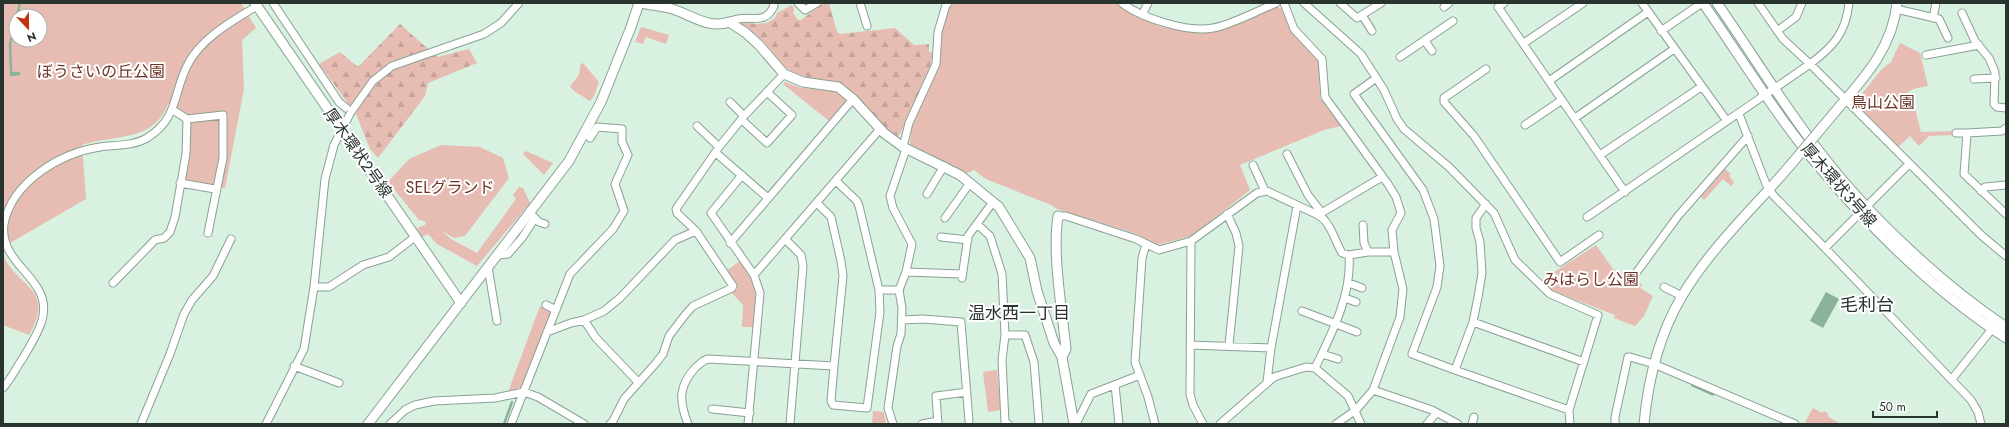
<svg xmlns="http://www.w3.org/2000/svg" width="2009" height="427" viewBox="0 0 2009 427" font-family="Jost,'Noto Sans JP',sans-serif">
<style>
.forest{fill:url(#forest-firs)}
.green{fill:#e7bcb2;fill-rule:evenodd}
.water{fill:#8bb29a}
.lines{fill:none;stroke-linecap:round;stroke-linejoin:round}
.stream{stroke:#8bb29a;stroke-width:2.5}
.minor-casing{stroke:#8aa193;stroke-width:9}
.tertiary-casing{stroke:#8aa193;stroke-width:11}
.minor{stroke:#fff;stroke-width:7}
.tertiary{stroke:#fff;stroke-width:9}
.minor-bridge-casing{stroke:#8aa193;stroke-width:9;stroke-linecap:butt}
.tertiary-bridge-casing{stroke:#8aa193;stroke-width:11;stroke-linecap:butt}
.minor-bridge{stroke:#fff;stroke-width:7}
.tertiary-bridge{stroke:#fff;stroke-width:9}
.labels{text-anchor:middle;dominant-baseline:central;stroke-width:4;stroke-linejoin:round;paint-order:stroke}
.park-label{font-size:16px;fill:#6e3427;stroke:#fff}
.street-label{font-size:16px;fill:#2a342e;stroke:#fff}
.neighbourhood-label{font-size:17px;fill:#2a342e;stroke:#fff}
.quarter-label{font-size:18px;fill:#2a342e;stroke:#fff}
</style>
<defs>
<pattern id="forest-firs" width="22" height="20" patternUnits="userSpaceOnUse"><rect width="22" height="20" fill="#e7bcb2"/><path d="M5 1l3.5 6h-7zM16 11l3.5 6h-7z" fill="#c6a299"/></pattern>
</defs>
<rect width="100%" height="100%" fill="#d8f1e1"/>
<!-- forest -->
<path class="forest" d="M824 3H829L837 32 840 34 895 28 914 45 929 44V52H933L929 73 900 134 897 136 890 133 843 86 810 81 808 77C779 71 780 58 761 39 755 33 746 28 739 23L740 21 755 24 767 23 775 18 777 13 792 5 794 9 793 13 798 20H801Z
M400 24 437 57 469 49 477 63 428 83 425 96 378 158 370 149 356 114 319 64 340 52 358 67Z"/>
<!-- green -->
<path class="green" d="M3 3H241L256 28 242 40 244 89 225 188 183 182 186 115 168 104C153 143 114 134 82 145L86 199 3 247ZM16 16H40V40H16Z
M953 3H1118L1137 17 1162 27 1191 32H1214L1276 6 1282 9 1291 31 1319 59 1320 98 1341 126 1324 130 1240 165 1250 190 1192 236 1157 245 1134 233 1057 209 1051 205 986 179 974 170 966 174 912 147 910 144 911 124 938 65 941 31 948 10Z
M641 27 669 35 666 44 646 37 643 44 635 42Z
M1900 43 1920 53 1928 86 1913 89 1904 95 1915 109 1921 132 1956 131 1955 135 1929 136 1919 146 1910 136 1898 147 1856 105V101L1882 69 1891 62Z
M583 63 599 82 594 96 590 101 574 91 570 86C576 79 581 75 580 65Z
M785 82 801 88 832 89 847 98V102L829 121 783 84Z
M441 145 480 147 503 158 509 178 465 236 454 238 441 230 451 239 477 253 516 199 513 195 519 187 523 188 530 203 477 266 437 244 428 234 422 237 417 228 425 225 426 222 419 220 388 182 409 159Z
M526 151 553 163 544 175 523 154Z
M1725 169 1731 174 1729 176 1734 182 1731 186 1723 179 1704 200 1701 197Z
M1596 245 1613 269 1642 284 1640 288 1653 296 1644 316 1635 326 1614 318 1615 315 1553 291 1542 280Z
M3 255C17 288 56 288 29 335L3 325Z
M740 261C759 290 756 293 754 327H742L743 305 731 292 738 289 726 271Z
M540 306 552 311 522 390 508 392Z
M997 370 1001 410 988 412 983 372Z
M1813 408 1822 413 1824 411 1829 414 1827 416 1839 423 1838 424H1809L1805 422Z
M873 411 884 412 886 424H872Z"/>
<!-- water -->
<path class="water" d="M1826 292 1839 299 1823 328 1810 321Z
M1692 382 1715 393 1713 396 1691 386Z"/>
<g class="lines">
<!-- stream -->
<path class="stream" d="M17 16 20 3
M11 75 19 74V73H11L10 44 16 19
M504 424 512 402"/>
<defs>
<path id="minor" d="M273 3 339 102 351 112 373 81 392 66 484 34 501 23 519 3
M798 3 805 10 817 3
M860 3 867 26
M1122 3C1141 18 1189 33 1213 28 1231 25 1257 11 1276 3
M1284 3 1294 29 1322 59 1325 97 1388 184 1396 197 1401 213 1392 230 1394 252 1403 289 1400 317 1373 390 1356 410 1336 424
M1304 3 1361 54 1384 90 1397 119 1404 129 1449 167 1494 213 1515 260 1550 294 1598 315 1569 410 1570 424
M1340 3 1357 18 1381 3
M1504 3 1498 7 1625 192
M1642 3 1727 121
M1758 3 1783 39 1810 64C1833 47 1846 33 1849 3
M1444 7 1449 3
M1896 9 1939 19 1948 38
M1962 13 1975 41 1989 58 1995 72 1994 104 1997 107 2006 108
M1142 15 1148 3
M1362 15 1372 31
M1933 18 1936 3
M729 22C748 12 764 28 774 6L773 3
M1661 31 1702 3
M1777 31 1796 17 1802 3
M1425 41 1432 51
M1524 43 1583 3
M1926 55 1979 45
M1400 57 1453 21
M1486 69 1444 98V102L1474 136 1560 262 1599 235
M1375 79 1354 94 1423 190 1434 219 1440 266 1437 287 1412 354 1455 370 1473 322 1478 297 1482 273 1480 242 1476 228V218L1486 204
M1974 79 1996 78
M1549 81 1648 12
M730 102 744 116
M1739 114 1766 184 1773 195 1825 248 1909 164
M1575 118 1674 49
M187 119 223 115V158L208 233
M742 120 767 143 792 115 767 92
M1525 125 1562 100
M697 126 719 147
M2006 128 2002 131 1967 133 1964 174 2006 214
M1956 133H1967
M903 147 909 123 936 64 938 32 946 5 948 3
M716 153 768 198
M1287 154 1308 195 1321 212
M1600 155 1701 87
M1253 165 1265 191
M742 175 711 213 754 275 760 293 748 424
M180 183 215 189
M1981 191 1985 187 2006 185
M927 194 944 166
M817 203 831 217 841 261 843 276 834 366
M1227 214 1236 233 1239 246 1229 345
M533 216 539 222 545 224
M1058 216H1066L1136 239 1159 250 1191 241 1257 193 1267 191 1318 215 1382 177
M1587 217 1810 64 1981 235 2006 256
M945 218 970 183
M977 224 990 236 1002 274 1005 335 1002 360 1005 422 1008 424
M1363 225 1364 243 1368 252
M941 237 968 240
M785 239 801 255 803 266 790 424
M1191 241 1190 394 1193 405 1203 424
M730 243 853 99
M1146 244 1142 258 1135 362 1148 397 1155 424
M1825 248 1971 400 1978 412 1981 424
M498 255 508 254 522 238 535 218
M1349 255 1368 252H1394
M488 267 497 321
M906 272 962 274
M1636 273 1678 216 1748 136
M754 275 880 129
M962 278 968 236 993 202
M113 283 155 240 164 238 170 232 175 217 186 154 187 119 173 110
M1349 283 1362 288
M314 287H329L363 265 389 257 416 236
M1664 287 1682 296
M879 290H899
M1345 298 1356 302
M546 305 556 310
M1302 311 1357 332
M584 320 596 338 638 382
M902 320 923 319 961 322 969 421
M1473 322 1584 362
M547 332 571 323 584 320 604 311 620 298 675 240 696 231
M1005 335H1025L1034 362 1039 424
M1190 345 1271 348
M1322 354 1338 359
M294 366 339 383
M1315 368C1332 333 1352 295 1349 255L1342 253C1335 241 1330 221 1318 215
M1455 370 1569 410
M1952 379 1992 329
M1267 382 1271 348 1297 206
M1115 385 1119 424
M3 388C11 379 16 368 23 358 35 337 53 313 38 289 27 269 0 254 4 224 12 182 60 153 100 147 115 145 133 146 147 138 178 119 173 94 187 66 200 39 232 21 257 6
M1373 390 1432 410 1458 424
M712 409 750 413
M141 424 170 354 184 314 192 300 213 276 231 239
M266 424 304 349 314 287 325 179 334 145
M390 424 405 410 415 405 434 401 495 398 524 392 538 397 584 424
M511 424 570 274 613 229 624 211 615 184 628 155 622 142V129L597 127 590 138
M610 424 613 421 624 399 656 363 663 354 669 336 685 315 693 306 732 288 733 286 696 231 677 213 676 209 719 147 744 116 784 74
M688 424C679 401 678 386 696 367 700 364 703 360 708 359L834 366 831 401 833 405 867 408 880 312 879 290 859 206 857 201 836 181
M893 424 888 408 897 346 901 334 902 308 899 290 906 272 912 244 893 208 890 196 906 149
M922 424 938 421
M938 424 936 396 967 392
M1076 424 1091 394 1140 375
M1220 424 1274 377 1306 367 1315 368 1348 396 1361 424
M1427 424 1436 413
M1472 424 1474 417
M1615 424V417L1628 357H1630L1654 364 1795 424"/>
<path id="tertiary" d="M255 3 461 303
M641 3C651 5 660 6 669 8 689 13 708 30 729 22L746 33 759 45 784 74 803 82 838 87 853 99 884 133 903 147 960 175 999 207 1030 258 1037 291 1054 343 1062 357 1074 424
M1703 3C1740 56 1774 112 1815 162 1870 228 1934 291 2006 338
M1717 3C1751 52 1782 103 1819 151 1866 213 1941 284 2006 327
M1840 106C1867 75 1893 45 1897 3
M1058 216C1052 254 1062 309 1066 349L1062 357
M368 424 569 161 601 102 631 27 639 3
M1644 424C1648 380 1659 335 1682 296 1711 247 1756 206 1793 162"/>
</defs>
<!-- minor casing -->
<use href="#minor" class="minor-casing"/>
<!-- tertiary casing -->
<use href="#tertiary" class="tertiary-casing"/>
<!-- minor -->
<use href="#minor" class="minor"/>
<!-- tertiary -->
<use href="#tertiary" class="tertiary"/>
<defs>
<path id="minor-bridge" d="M334 145 351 112"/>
<path id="tertiary-bridge" d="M1793 162 1840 106"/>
</defs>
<!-- minor-bridge casing -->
<use href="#minor-bridge" class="minor-bridge-casing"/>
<!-- tertiary-bridge casing -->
<use href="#tertiary-bridge" class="tertiary-bridge-casing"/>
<!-- minor-bridge -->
<use href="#minor-bridge" class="minor-bridge"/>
<!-- tertiary-bridge -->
<use href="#tertiary-bridge" class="tertiary-bridge"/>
</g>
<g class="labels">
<!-- park labels -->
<g class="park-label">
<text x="101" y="71">ぼうさいの丘公園</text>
<text x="1883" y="102">鳥山公園</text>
<text x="450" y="187">SELグランド</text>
<text x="1591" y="279">みはらし公園</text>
</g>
<!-- street labels -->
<g class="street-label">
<text transform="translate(358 153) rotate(55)">厚木環状2号線</text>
<text transform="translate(1839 185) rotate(49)">厚木環状3号線</text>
</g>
<!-- neighbourhood labels -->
<g class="neighbourhood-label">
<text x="1019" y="313">温水西一丁目</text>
</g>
<!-- quarter labels -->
<g class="quarter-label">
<text x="1867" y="305">毛利台</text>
</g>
</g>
<!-- border -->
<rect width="2009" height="427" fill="none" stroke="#2a342e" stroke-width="8"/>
<!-- north arrow -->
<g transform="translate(28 28) rotate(158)"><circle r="19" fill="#ffffff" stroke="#aaaeab"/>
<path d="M0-3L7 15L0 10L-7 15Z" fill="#bf3512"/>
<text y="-6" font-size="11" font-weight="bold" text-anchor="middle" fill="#2a342e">N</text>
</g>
<!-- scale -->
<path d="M1873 411v6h64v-6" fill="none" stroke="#2a342e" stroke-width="2"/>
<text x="1879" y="411" font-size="12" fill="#2a342e" stroke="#ffffff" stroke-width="3" paint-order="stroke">50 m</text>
</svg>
